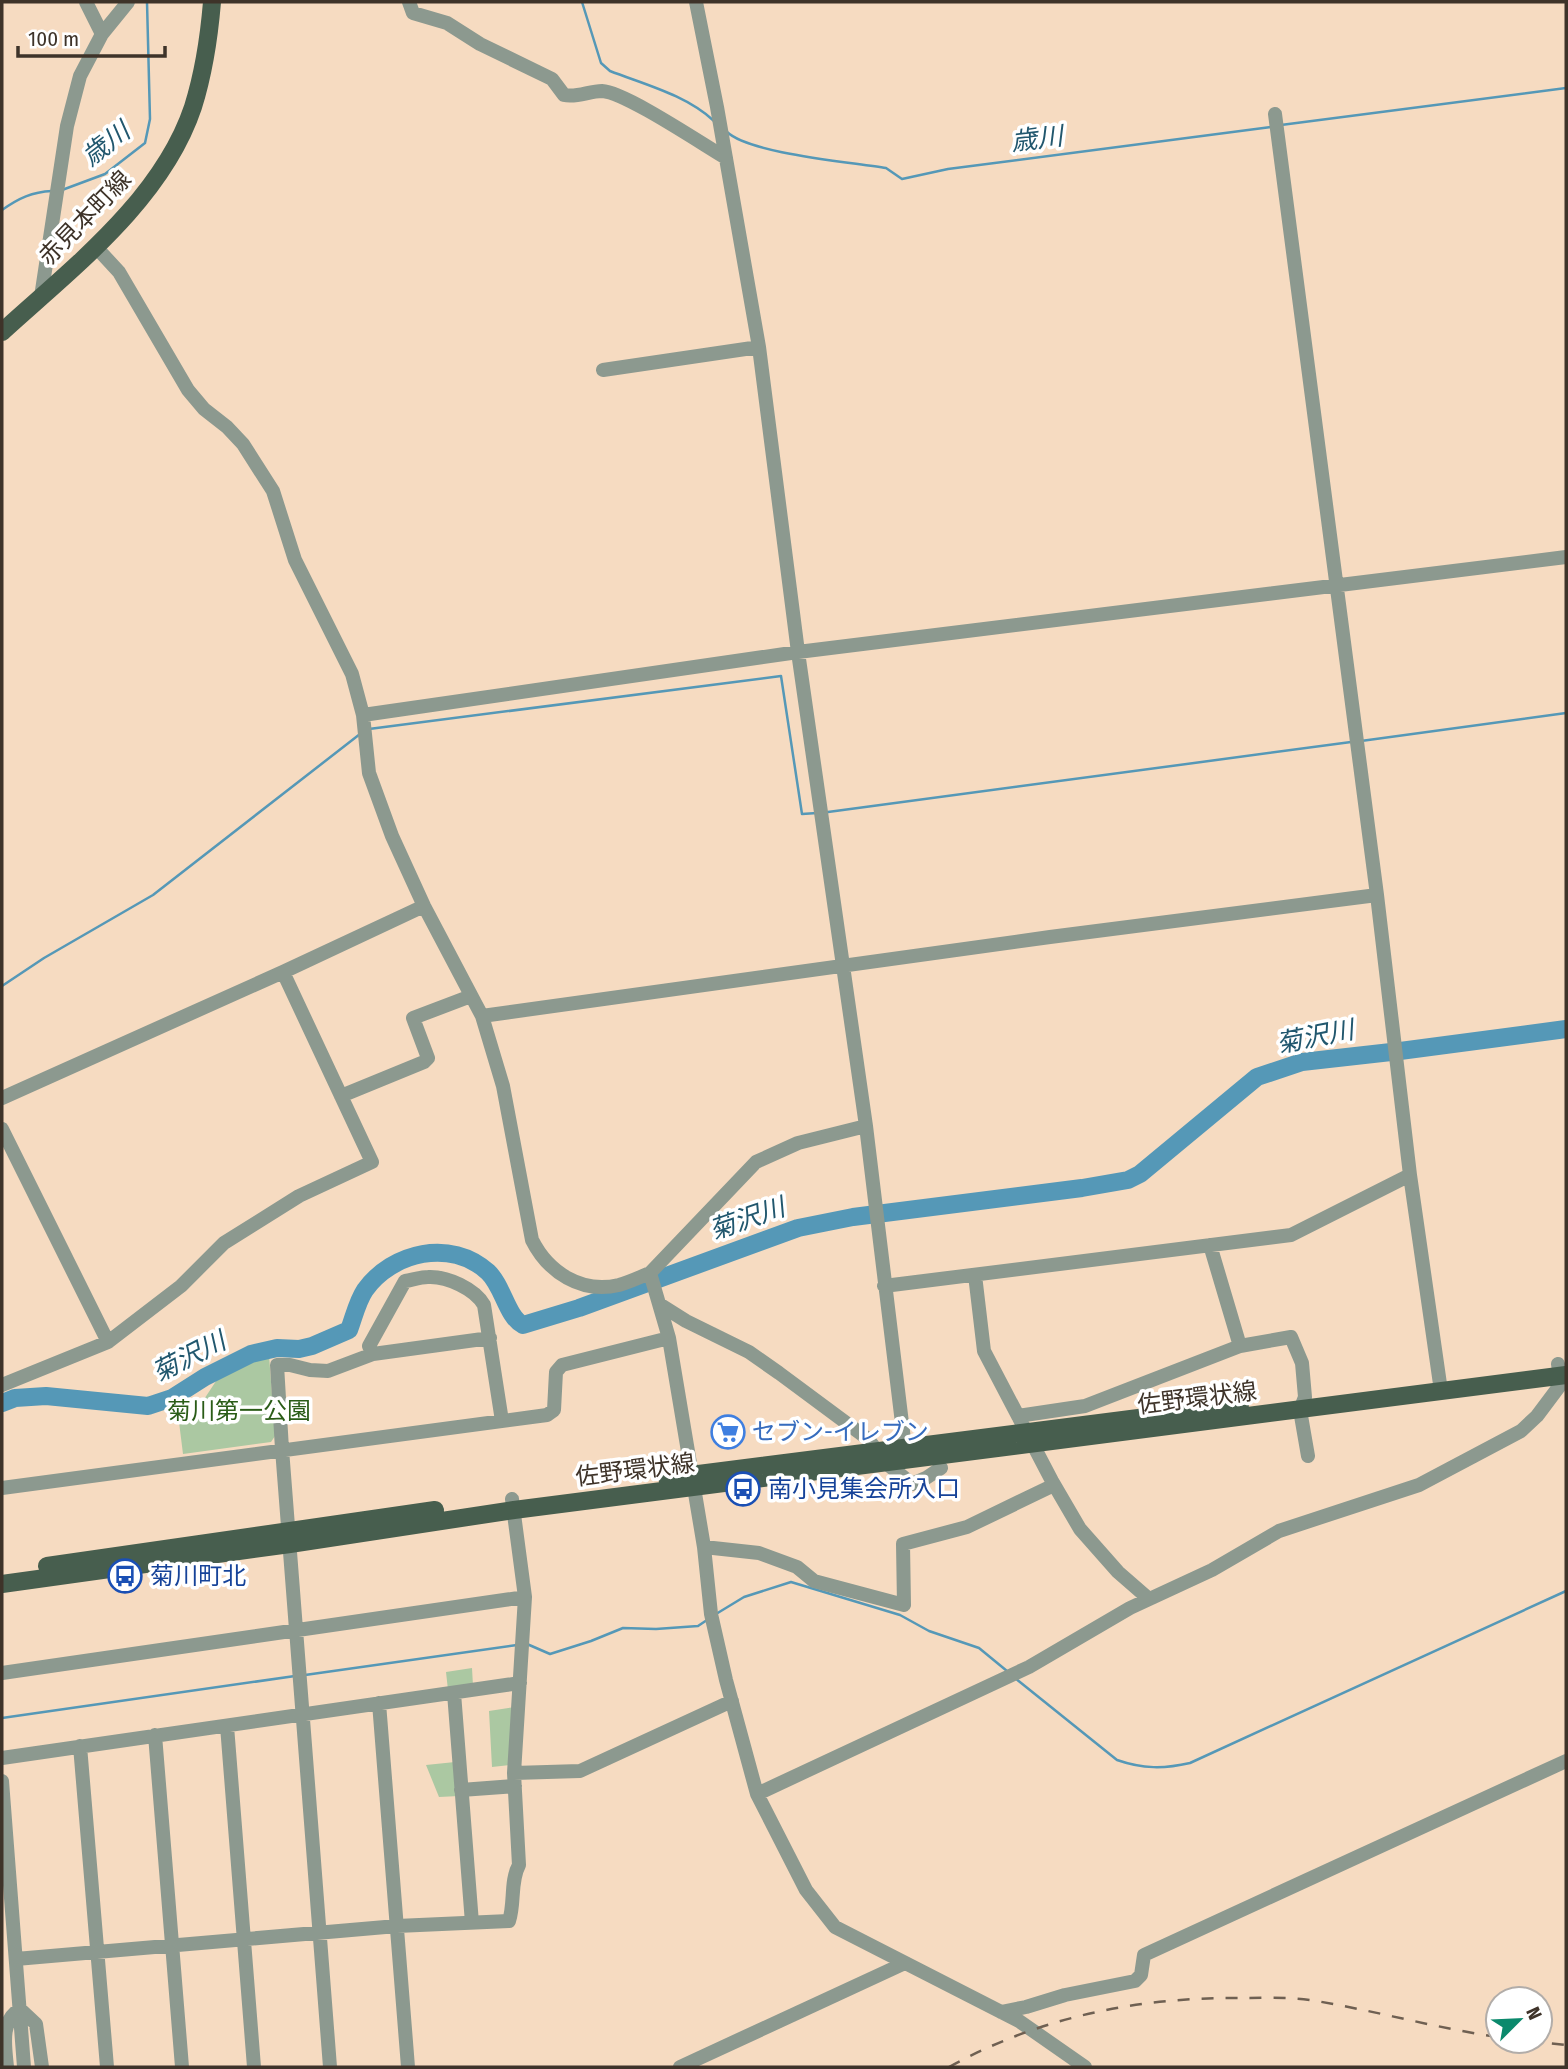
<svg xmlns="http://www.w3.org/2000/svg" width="1568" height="2069" viewBox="0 0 1568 2069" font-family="'Fira Sans Condensed','Noto Sans JP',sans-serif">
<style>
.green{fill:#abc8a2}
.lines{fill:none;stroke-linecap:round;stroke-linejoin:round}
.stream{stroke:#5598b7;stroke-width:2.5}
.river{stroke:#5598b7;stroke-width:18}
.minor{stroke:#8c998f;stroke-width:14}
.major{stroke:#475e4e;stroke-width:18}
.rail{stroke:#6f6052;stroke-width:2.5;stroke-dasharray:12 12;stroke-linecap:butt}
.labels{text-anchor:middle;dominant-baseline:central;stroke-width:7;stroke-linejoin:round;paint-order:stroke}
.street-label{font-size:24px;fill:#3e3329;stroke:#fff}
.park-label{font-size:24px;fill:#2a5c17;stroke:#fff}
.shop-label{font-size:24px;fill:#366cbe;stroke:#fff;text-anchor:start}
.transit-label{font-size:24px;fill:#164399;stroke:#fff;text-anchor:start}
.water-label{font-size:26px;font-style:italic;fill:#21576e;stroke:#fff}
</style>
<rect width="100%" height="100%" fill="#f6dbc1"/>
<!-- green -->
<path class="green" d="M269 1355 275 1436 271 1442 183 1454 179 1422H189L224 1369 250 1358Z
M472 1668 473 1686 448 1690 446 1672Z
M515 1707 511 1765 492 1767 489 1711Z
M455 1762 459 1796 439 1797 426 1765Z"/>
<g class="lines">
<!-- stream -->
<path class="stream" d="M582 2 601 63 610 71C646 85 686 95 714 121
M1281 125 1566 88
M727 132C751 154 851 162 886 168L902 179 948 169 1271 127
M62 190 105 174 145 143 150 119 147 2
M2 210C19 198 32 192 52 191
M369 729 781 676 802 814 817 813
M1361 741 1566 713
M828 812 1351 742
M2 986 44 958 153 895 360 734
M716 1614 744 1597 791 1582 900 1615 929 1631 979 1648 1007 1671
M527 1644 550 1654 591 1641 623 1628 656 1629 698 1626 707 1620
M305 1675 517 1645
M1015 1678 1117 1760C1143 1769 1164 1769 1190 1763L1566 1591
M2 1718 295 1676"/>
<!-- river -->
<path class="river" d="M2 1403 15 1398 46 1396 148 1406 172 1398 205 1377 251 1354 277 1348 299 1349 312 1346 349 1330C354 1317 357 1302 365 1290 392 1252 451 1238 488 1272 503 1286 507 1317 523 1325L579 1308 798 1228 853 1217 1082 1188 1128 1180 1140 1174 1257 1077 1302 1062 1400 1051 1566 1029"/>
<!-- minor -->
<path class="minor" d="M86 2 102 34
M409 2 413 13 447 23 480 44 552 79 564 95C577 98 589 91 602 91 625 92 702 144 726 158
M696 2 717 107 759 347 798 652 866 1126 906 1456
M1275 114 1377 895 1410 1175 1441 1391
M95 246 119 272 188 390 204 409 227 427 243 444 273 491 295 560 352 674 363 715 369 773 392 836 424 906 482 1016 503 1086 532 1240C548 1272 581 1294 619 1285 630 1282 640 1277 650 1273L756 1162 798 1143 866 1126
M41 297 67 126 80 76 102 34 128 2
M603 370 759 347
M363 715 798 652 1566 557
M482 1016 1050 937 1377 895
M341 1096 424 1062 428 1058 413 1018 471 996
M2 1098 283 972 424 906
M2 1129 108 1342
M1210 1245 1240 1346
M650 1273 669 1338 704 1547 711 1614 726 1680 757 1794 806 1890 835 1927 1019 2021 1085 2067
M975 1275 984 1351 1052 1481 1080 1529 1118 1572 1149 1599
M884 1286 1291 1235 1410 1175
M659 1304 686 1321 749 1352 779 1373 868 1439 886 1463 912 1484 926 1478 941 1468
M373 1354 369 1346 405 1281C412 1280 420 1277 428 1277 447 1276 475 1289 484 1305L502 1421
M2 1385 108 1342 181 1286 224 1243 299 1196 372 1162 283 972
M1018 1416 1085 1406 1240 1346 1291 1337 1302 1363 1305 1397 1300 1410 1308 1456
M2 1488 547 1415 554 1410 556 1372 562 1365 669 1338
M704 1547 759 1553 797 1567 814 1581 904 1605 903 1544 967 1527 1054 1485
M2 1673 525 1597
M454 1693 472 1923
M379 1703 408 2067
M227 1726 254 2067
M155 1735 182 2067
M80 1746 107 2067
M2 1758 520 1683
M514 1773 580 1771 732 1701
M2 1781 24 2067
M461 1790 515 1786
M757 1794 1029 1667 1130 1608 1212 1570 1279 1531 1419 1485 1521 1431 1537 1416 1561 1384 1558 1364
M16 1959 397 1926 509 1921C515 1903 510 1881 519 1865L514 1773 525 1597 512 1499
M1001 2012 1026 2007 1065 1995 1135 1981 1141 1975 1144 1955 1566 1761
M7 2067C5 2046 0 2021 20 2009L36 2024 42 2067
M330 2067 282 1449 277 1365H290L310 1370 328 1371 373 1354 490 1338
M680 2067 905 1963"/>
<!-- major -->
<path class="major" d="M2 332C72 268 162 200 193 107 204 72 209 38 212 2
M667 1478 1240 1405
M47 1566 435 1510
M2 1584 290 1544 514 1510 1566 1375"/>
<!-- rail -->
<path class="rail" d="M1528 2041 1566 2045
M949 2067C1040 2017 1138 1997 1241 1998 1263 1998 1287 1997 1310 2000 1373 2010 1435 2028 1498 2037"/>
</g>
<!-- icons -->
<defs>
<symbol id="supermarket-ring" viewBox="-11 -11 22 22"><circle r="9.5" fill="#fff" stroke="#3f7fe0" stroke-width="1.5"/><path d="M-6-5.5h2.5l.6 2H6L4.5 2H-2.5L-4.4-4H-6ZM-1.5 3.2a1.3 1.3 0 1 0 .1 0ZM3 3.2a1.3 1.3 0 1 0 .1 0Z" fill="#3f7fe0"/></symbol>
<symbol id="bus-ring" viewBox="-11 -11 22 22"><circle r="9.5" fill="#fff" stroke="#1a4fb4" stroke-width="1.5"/><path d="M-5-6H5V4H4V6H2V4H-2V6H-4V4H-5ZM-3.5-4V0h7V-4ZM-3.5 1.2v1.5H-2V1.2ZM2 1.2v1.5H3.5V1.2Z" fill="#1a4fb4"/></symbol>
</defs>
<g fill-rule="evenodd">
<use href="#supermarket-ring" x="709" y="1413" width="38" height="38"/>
<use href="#bus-ring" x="724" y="1470" width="38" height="38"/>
<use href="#bus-ring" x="106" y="1557" width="38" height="38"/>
</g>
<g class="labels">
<!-- street labels -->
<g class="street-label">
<text transform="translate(85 218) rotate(-46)">赤見本町線</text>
<text transform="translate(1197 1398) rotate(-7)">佐野環状線</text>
<text transform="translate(635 1470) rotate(-7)">佐野環状線</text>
</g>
<!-- park labels -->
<g class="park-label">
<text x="239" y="1411">菊川第一公園</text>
</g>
<!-- shop labels -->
<g class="shop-label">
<text x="752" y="1432">セブン-イレブン</text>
</g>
<!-- transit labels -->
<g class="transit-label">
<text x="768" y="1489">南小見集会所入口</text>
<text x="150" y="1576">菊川町北</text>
</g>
<!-- water labels -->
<g class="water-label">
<text transform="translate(1037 139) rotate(-7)">歳川</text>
<text transform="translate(106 144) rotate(-38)">歳川</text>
<text transform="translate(1315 1037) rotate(-11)">菊沢川</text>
<text transform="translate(747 1219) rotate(-19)">菊沢川</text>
<text transform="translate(189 1357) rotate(-27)">菊沢川</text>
</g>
</g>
<!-- border -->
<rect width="1568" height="2069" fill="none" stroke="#3e3329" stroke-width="7"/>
<!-- north arrow -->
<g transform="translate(1519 2020) rotate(66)"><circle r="33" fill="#ffffff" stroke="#b2ada9" stroke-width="2"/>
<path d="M0-5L12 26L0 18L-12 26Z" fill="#0b896c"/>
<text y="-10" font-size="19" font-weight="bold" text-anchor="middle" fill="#3e3329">N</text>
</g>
<!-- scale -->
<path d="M18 46v10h147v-10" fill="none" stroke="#3e3329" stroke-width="3.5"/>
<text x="28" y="46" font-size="21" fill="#3e3329" stroke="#ffffff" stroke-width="5" paint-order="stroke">100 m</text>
</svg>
